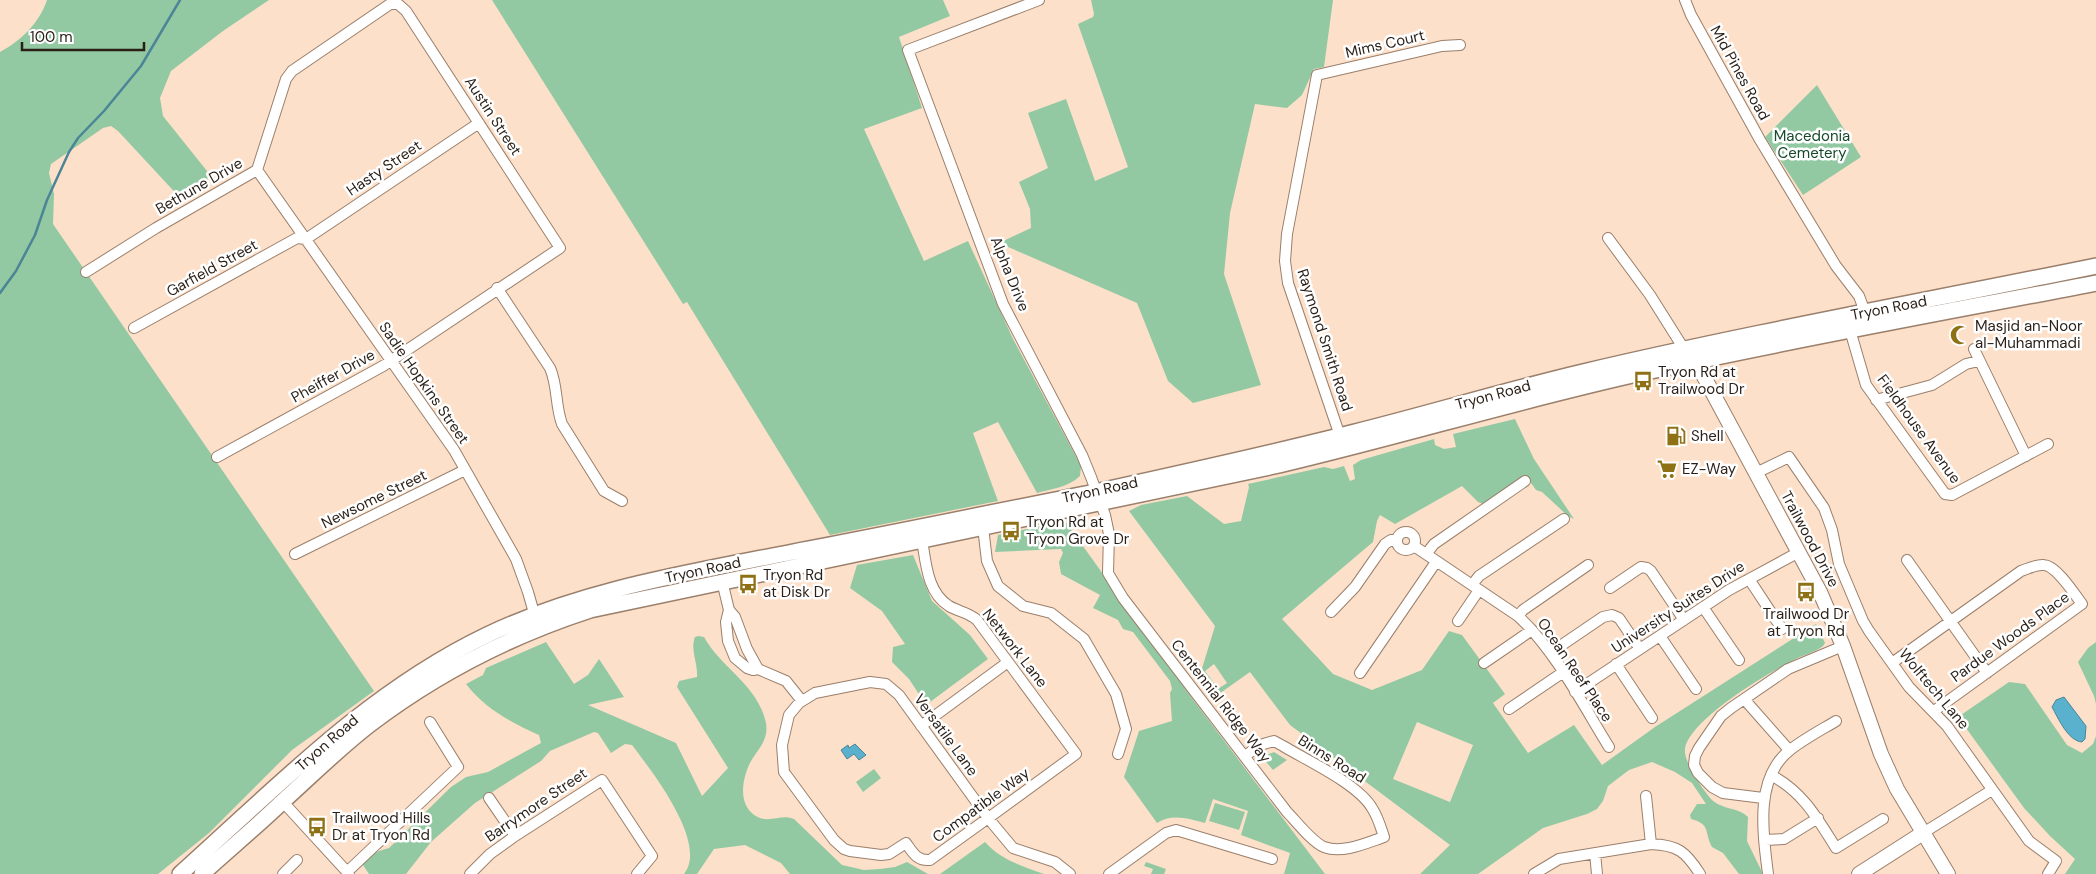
<svg xmlns="http://www.w3.org/2000/svg" width="2096" height="874" viewBox="0 0 2096 874" font-family="'DM Sans',sans-serif">
<style>
.green{fill:#92c9a3;fill-rule:evenodd}
.water{fill:#59b1ce;stroke:#4b8597}
.lines{fill:none;stroke-linecap:round;stroke-linejoin:round}
.stream{stroke:#4b8597;stroke-width:2.5}
.street-casing{stroke:#9a7f6b;stroke-width:12}
.secondary-casing{stroke:#9a7f6b;stroke-width:16}
.primary-casing{stroke:#9a7f6b;stroke-width:18}
.street{stroke:#fff;stroke-width:10}
.secondary{stroke:#fff;stroke-width:14}
.primary{stroke:#fff;stroke-width:15}
.labels{text-anchor:middle;dominant-baseline:central;stroke-width:5;stroke-linejoin:round;paint-order:stroke}
.street-label{font-size:15px;fill:#291f17;stroke:#fff}
.park-label{font-size:15px;fill:#17492b;stroke:#fff}
.poi-label{font-size:15px;fill:#291f17;stroke:#fff;text-anchor:start}
</style>
<rect width="100%" height="100%" fill="#fde0c9"/>
<!-- green -->
<path class="green" d="M47 0H269L223 31 171 71 160 98 163 116 207 171C211 186 198 199 183 201L118 131 111 126 103 128 51 164 49 173 54 194 53 224 374 691 292 750 209 833 158 874H0V52C21 41 40 22 47 0Z
M492 0H943L950 16 899 37 922 108 864 129 924 261 968 241 1013 339 1081 466 1080 476C1069 487 1051 489 1037 493L998 422 973 433 998 501 830 535 687 302 683 304Z
M1091 0H1333L1324 67 1314 69 1302 95 1287 108 1255 104 1230 213 1224 274 1261 385 1193 403 1168 381 1137 303 999 243 1031 228 1030 209 1019 182 1048 168 1028 113 1066 99 1095 181 1128 167 1078 24 1093 17 1094 14Z
M1817 85 1861 157 1803 195 1765 137Z
M1515 419 1534 459 1574 519 1568 516 1542 492 1536 490 1526 476 1483 504 1478 502 1462 486 1395 524 1380 515 1377 521 1373 542 1282 619 1333 674 1372 690 1422 670 1449 631 1462 635 1505 694 1493 703 1528 753 1574 725 1602 765 1655 727 1816 624 1825 643 1823 646C1814 653 1802 655 1792 661 1766 674 1689 720 1685 749 1683 761 1703 790 1711 799 1722 810 1738 807 1748 817L1747 841 1763 874H1739L1723 853 1712 847C1704 832 1711 824 1691 819L1690 815 1697 804H1706L1692 783 1675 772 1652 762 1629 770 1608 786 1603 801 1597 809 1587 814 1543 828 1478 874H1420L1450 845 1290 725 1250 672 1216 696 1200 675 1215 626 1129 511 1141 505 1187 496 1224 524 1241 521 1249 487 1248 484 1324 467 1333 469 1344 466 1350 481 1355 479 1353 465 1361 460 1434 439 1435 445 1444 449 1456 447 1453 434ZM1214 664 1227 683 1218 689 1205 671ZM1417 722 1473 745 1450 802 1393 779Z
M1065 521 1191 697 1325 874H1284L1290 853 1241 835 1248 811 1213 799 1205 823C1189 819 1172 813 1157 823L1124 777 1139 731 1172 721 1170 693 1172 689 1170 681 1133 632 1123 629 1118 620 1093 608 1100 595 1061 574 1059 562 1063 553 1061 549 995 552 998 535Z
M913 555 932 601 970 635 988 659 926 705 909 679 892 662 893 647 905 644 882 611 850 588 857 565Z
M698 636 704 637C721 668 758 685 766 723 769 742 756 750 749 765 741 783 738 809 760 818 772 822 782 814 794 819L842 865 864 870 880 869 895 867 907 862 928 874H790L781 863 745 845 714 849 697 874H684C709 843 650 769 632 745L625 744 611 753 598 733 594 732 550 751 541 761 475 803 431 842 406 874H369L363 865C372 852 376 852 389 848L451 787 466 777 488 772 541 743 539 735C512 723 484 708 466 684L483 675 486 668 546 642 574 684 588 675 599 659 624 697 588 705 676 743 702 796 728 768 677 687 679 681 697 677C698 663 690 650 695 637Z
M2096 642V704L2094 696 2078 662 2088 648Z
M2009 682 2025 684 2067 745 2082 753 2093 744 2096 736V874H2065L2075 859 2050 836 2024 808 1958 717Z
M1274 752 1287 760 1273 770 1262 757Z
M874 769 881 778 863 792 856 782Z
M1215 803 1245 812 1239 830 1209 821Z
M985 842C1001 860 1022 866 1044 874H940Z
M1146 862 1166 869 1164 874H1151L1153 869 1144 866Z"/>
<!-- water -->
<path class="water" d="M2064 697 2086 726 2085 739 2082 742C2068 741 2058 718 2052 707L2056 700Z
M855 744 866 755 859 760 854 754 847 759 841 750 848 745 849 748Z"/>
<g class="lines">
<!-- stream -->
<path class="stream" d="M0 293 16 271 35 235 47 200 69 152 78 138 104 111 141 66 180 0"/>
<defs>
<path id="street" d="M1039 0 908 50 1003 304 1082 455 1091 477 1105 515 1109 534 1108 573 1123 598 1287 812C1296 821 1312 842 1324 847 1343 854 1366 843 1384 837 1381 828 1378 817 1372 808 1358 784 1308 761 1283 746L1274 741 1260 745 1245 756
M1685 0 1691 15 1760 140 1836 266 1859 296 1865 312
M257 170 454 450 516 559 528 592 536 620
M1608 238 1650 295 1684 349
M86 272 156 228 257 170 286 79 292 71 390 4H398L406 11 560 248 383 366 217 457
M497 288 550 368C558 386 555 405 562 424L604 491 622 501
M134 328 297 238 306 239 479 123
M1850 330 1866 385 1945 494 1952 495 2048 444
M1974 349 2026 456
M1876 400 1932 385 1966 364 1979 361
M1340 436 1288 283 1285 261 1287 234 1317 75 1442 46 1460 45
M1756 473 1789 457 1824 508 1832 530 1839 564 1863 621 1869 631 1909 687 1947 726 2029 841 2056 861 2048 874
M983 527 987 561 998 586 1023 606 1051 613 1084 639 1116 694 1126 729 1118 754
M1397 541a9 9 0 1 1 18 0a9 9 0 1 1-18 0Z
M922 540C926 563 927 592 949 606 959 612 968 612 977 620L1076 754 998 811 930 860C917 861 913 853 906 843L889 854 881 855 850 851 844 849 834 840 784 772 782 745 789 715 799 703 815 693 870 682 886 684 899 695 988 818 1013 848 1055 862 1070 874
M1414 546 1518 616C1555 650 1583 705 1609 747
M1427 553 1434 544 1525 481
M295 554 465 470
M1907 560 1987 673
M1749 579 1782 629
M722 581 729 610 726 622 728 641 735 658 747 668 753 670 758 669 786 681 802 701
M1472 585 1479 576 1564 519
M1610 588 1641 567 1647 568 1651 571 1684 620
M1703 607 1739 660
M729 610 735 617 747 649 758 669
M1331 612 1355 587 1385 544 1391 540H1397
M1518 616 1523 610 1588 565
M1458 621 1479 590
M1660 636 1696 689
M1550 653 1603 617 1612 615 1619 618 1640 649
M1484 663 1532 630
M1892 663 2021 571C2027 569 2037 564 2044 565 2057 566 2075 595 2082 604L1934 711
M1616 664 1652 718
M1360 673 1436 562
M1575 692 1729 590 1799 552
M1744 699 1789 750
M1509 709 1562 673
M921 726 1008 662
M1771 775C1804 793 1817 818 1836 848L1883 819
M1646 796 1651 844
M489 798 515 836
M1763 798 1723 793 1712 787 1698 773 1694 765 1695 756 1699 748 1721 716 1731 708 1788 669 1843 646
M283 802 349 874
M1923 833 1992 790
M1765 840 1784 839 1818 818
M1595 853 1597 874
M347 872 458 767 430 722
M283 874 297 860
M470 874 490 854 515 836 602 780 652 856 637 874
M1109 874 1166 833 1176 830 1272 859
M1534 874 1559 859 1651 844C1678 845 1686 852 1700 874
M1768 874C1763 834 1754 778 1790 750 1804 739 1821 730 1836 721"/>
<path id="secondary" d="M1688 353 1702 373 1820 592 1843 646 1881 754 1897 789 1948 874
M1859 874 1923 833"/>
<path id="primary" d="M180 874C277 787 368 692 487 635 584 589 688 573 793 552 894 533 994 512 1095 492 1182 473 1269 454 1355 432 1431 413 1507 390 1583 372 1753 332 1925 301 2096 266
M202 874C228 850 255 828 281 803 310 777 338 749 369 725 436 674 510 636 590 610L1279 465C1402 436 1523 399 1646 372 1795 339 1946 312 2096 283"/>
</defs>
<!-- street casing -->
<use href="#street" class="street-casing"/>
<!-- secondary casing -->
<use href="#secondary" class="secondary-casing"/>
<!-- primary casing -->
<use href="#primary" class="primary-casing"/>
<!-- street -->
<use href="#street" class="street"/>
<!-- secondary -->
<use href="#secondary" class="secondary"/>
<!-- primary -->
<use href="#primary" class="primary"/>
</g>
<!-- icons -->
<defs>
<symbol id="mosque-bare" viewBox="-9 -9 18 18"><path d="M3.5-4.9A6 6 0 1 0 3.5 4.9A5 5 0 1 1 3.5-4.9Z" fill="#8e7115" stroke="#fff" stroke-width="2.5" paint-order="stroke"/></symbol>
<symbol id="bus-bare" viewBox="-9 -9 18 18"><path d="M-5-6H5V4H4V6H2V4H-2V6H-4V4H-5ZM-3.5-4V0h7V-4ZM-3.5 1.2v1.5H-2V1.2ZM2 1.2v1.5H3.5V1.2Z" fill="#8e7115" stroke="#fff" stroke-width="2.5" paint-order="stroke"/></symbol>
<symbol id="fuel-bare" viewBox="-9 -9 18 18"><path d="M-5.5-6h7V0h2V4h1.3V-2.5L3-4.5l.8-.8L6-3V5H2.5V1h-1V6h-7ZM-4.2-4.7v3.2H.2V-4.7Z" fill="#8e7115" stroke="#fff" stroke-width="2.5" paint-order="stroke"/></symbol>
<symbol id="supermarket-bare" viewBox="-9 -9 18 18"><path d="M-6-5.5h2.5l.6 2H6L4.5 2H-2.5L-4.4-4H-6ZM-1.5 3.2a1.3 1.3 0 1 0 .1 0ZM3 3.2a1.3 1.3 0 1 0 .1 0Z" fill="#8e7115" stroke="#fff" stroke-width="2.5" paint-order="stroke"/></symbol>
</defs>
<g fill-rule="evenodd">
<use href="#mosque-bare" x="1946" y="321" width="28" height="28"/>
<use href="#bus-bare" x="1629" y="367" width="28" height="28"/>
<use href="#fuel-bare" x="1662" y="422" width="28" height="28"/>
<use href="#supermarket-bare" x="1653" y="455" width="28" height="28"/>
<use href="#bus-bare" x="997" y="517" width="28" height="28"/>
<use href="#bus-bare" x="734" y="570" width="28" height="28"/>
<use href="#bus-bare" x="1792" y="578" width="28" height="28"/>
<use href="#bus-bare" x="303" y="813" width="28" height="28"/>
</g>
<g class="labels">
<!-- street labels -->
<g class="street-label">
<text transform="translate(1385 44) rotate(-13)">Mims Court</text>
<text transform="translate(1740 73) rotate(61)">Mid Pines Road</text>
<text transform="translate(493 116) rotate(57)">Austin Street</text>
<text transform="translate(384 168) rotate(-34)">Hasty Street</text>
<text transform="translate(199 186) rotate(-30)">Bethune Drive</text>
<text transform="translate(212 268) rotate(-29)">Garfield Street</text>
<text transform="translate(1010 274) rotate(68)">Alpha Drive</text>
<text transform="translate(1889 308) rotate(-11)">Tryon Road</text>
<text transform="translate(1325 340) rotate(72)">Raymond Smith Road</text>
<text transform="translate(333 376) rotate(-29)">Pheiffer Drive</text>
<text transform="translate(424 383) rotate(55)">Sadie Hopkins Street</text>
<text transform="translate(1493 395) rotate(-15)">Tryon Road</text>
<text transform="translate(1919 429) rotate(54)">Fieldhouse Avenue</text>
<text transform="translate(1100 490) rotate(-12)">Tryon Road</text>
<text transform="translate(374 499) rotate(-26)">Newsome Street</text>
<text transform="translate(1810 539) rotate(62)">Trailwood Drive</text>
<text transform="translate(703 570) rotate(-12)">Tryon Road</text>
<text transform="translate(1678 607) rotate(-33)">University Suites Drive</text>
<text transform="translate(2010 637) rotate(-36)">Pardue Woods Place</text>
<text transform="translate(1015 648) rotate(52)">Network Lane</text>
<text transform="translate(1575 670) rotate(56)">Ocean Reef Place</text>
<text transform="translate(1934 689) rotate(50)">Wolftech Lane</text>
<text transform="translate(1221 701) rotate(52)">Centennial Ridge Way</text>
<text transform="translate(946 735) rotate(54)">Versatile Lane</text>
<text transform="translate(327 743) rotate(-41)">Tryon Road</text>
<text transform="translate(1332 759) rotate(32)">Binns Road</text>
<text transform="translate(536 805) rotate(-34)">Barrymore Street</text>
<text transform="translate(981 805) rotate(-36)">Compatible Way</text>
</g>
<!-- park labels -->
<g class="park-label">
<text x="1812" y="136">Macedonia<tspan x="1812" dy="17">Cemetery</tspan></text>
</g>
<!-- poi labels -->
<g class="poi-label">
<text x="1975" y="326">Masjid an-Noor<tspan x="1975" dy="17">al-Muhammadi</tspan></text>
<text x="1658" y="372">Tryon Rd at<tspan x="1658" dy="17">Trailwood Dr</tspan></text>
<text x="1691" y="436">Shell</text>
<text x="1682" y="469">EZ-Way</text>
<text x="1026" y="522">Tryon Rd at<tspan x="1026" dy="17">Tryon Grove Dr</tspan></text>
<text x="763" y="575">Tryon Rd<tspan x="763" dy="17">at Disk Dr</tspan></text>
<text x="1806" y="614" text-anchor="middle">Trailwood Dr<tspan x="1806" dy="17">at Tryon Rd</tspan></text>
<text x="332" y="818">Trailwood Hills<tspan x="332" dy="17">Dr at Tryon Rd</tspan></text>
</g>
</g>
<!-- scale -->
<path d="M22 42v8h122v-8" fill="none" stroke="#291f17" stroke-width="2.5"/>
<text x="30" y="42" font-size="15" fill="#291f17" stroke="#ffffff" stroke-width="4" paint-order="stroke">100 m</text>
</svg>
